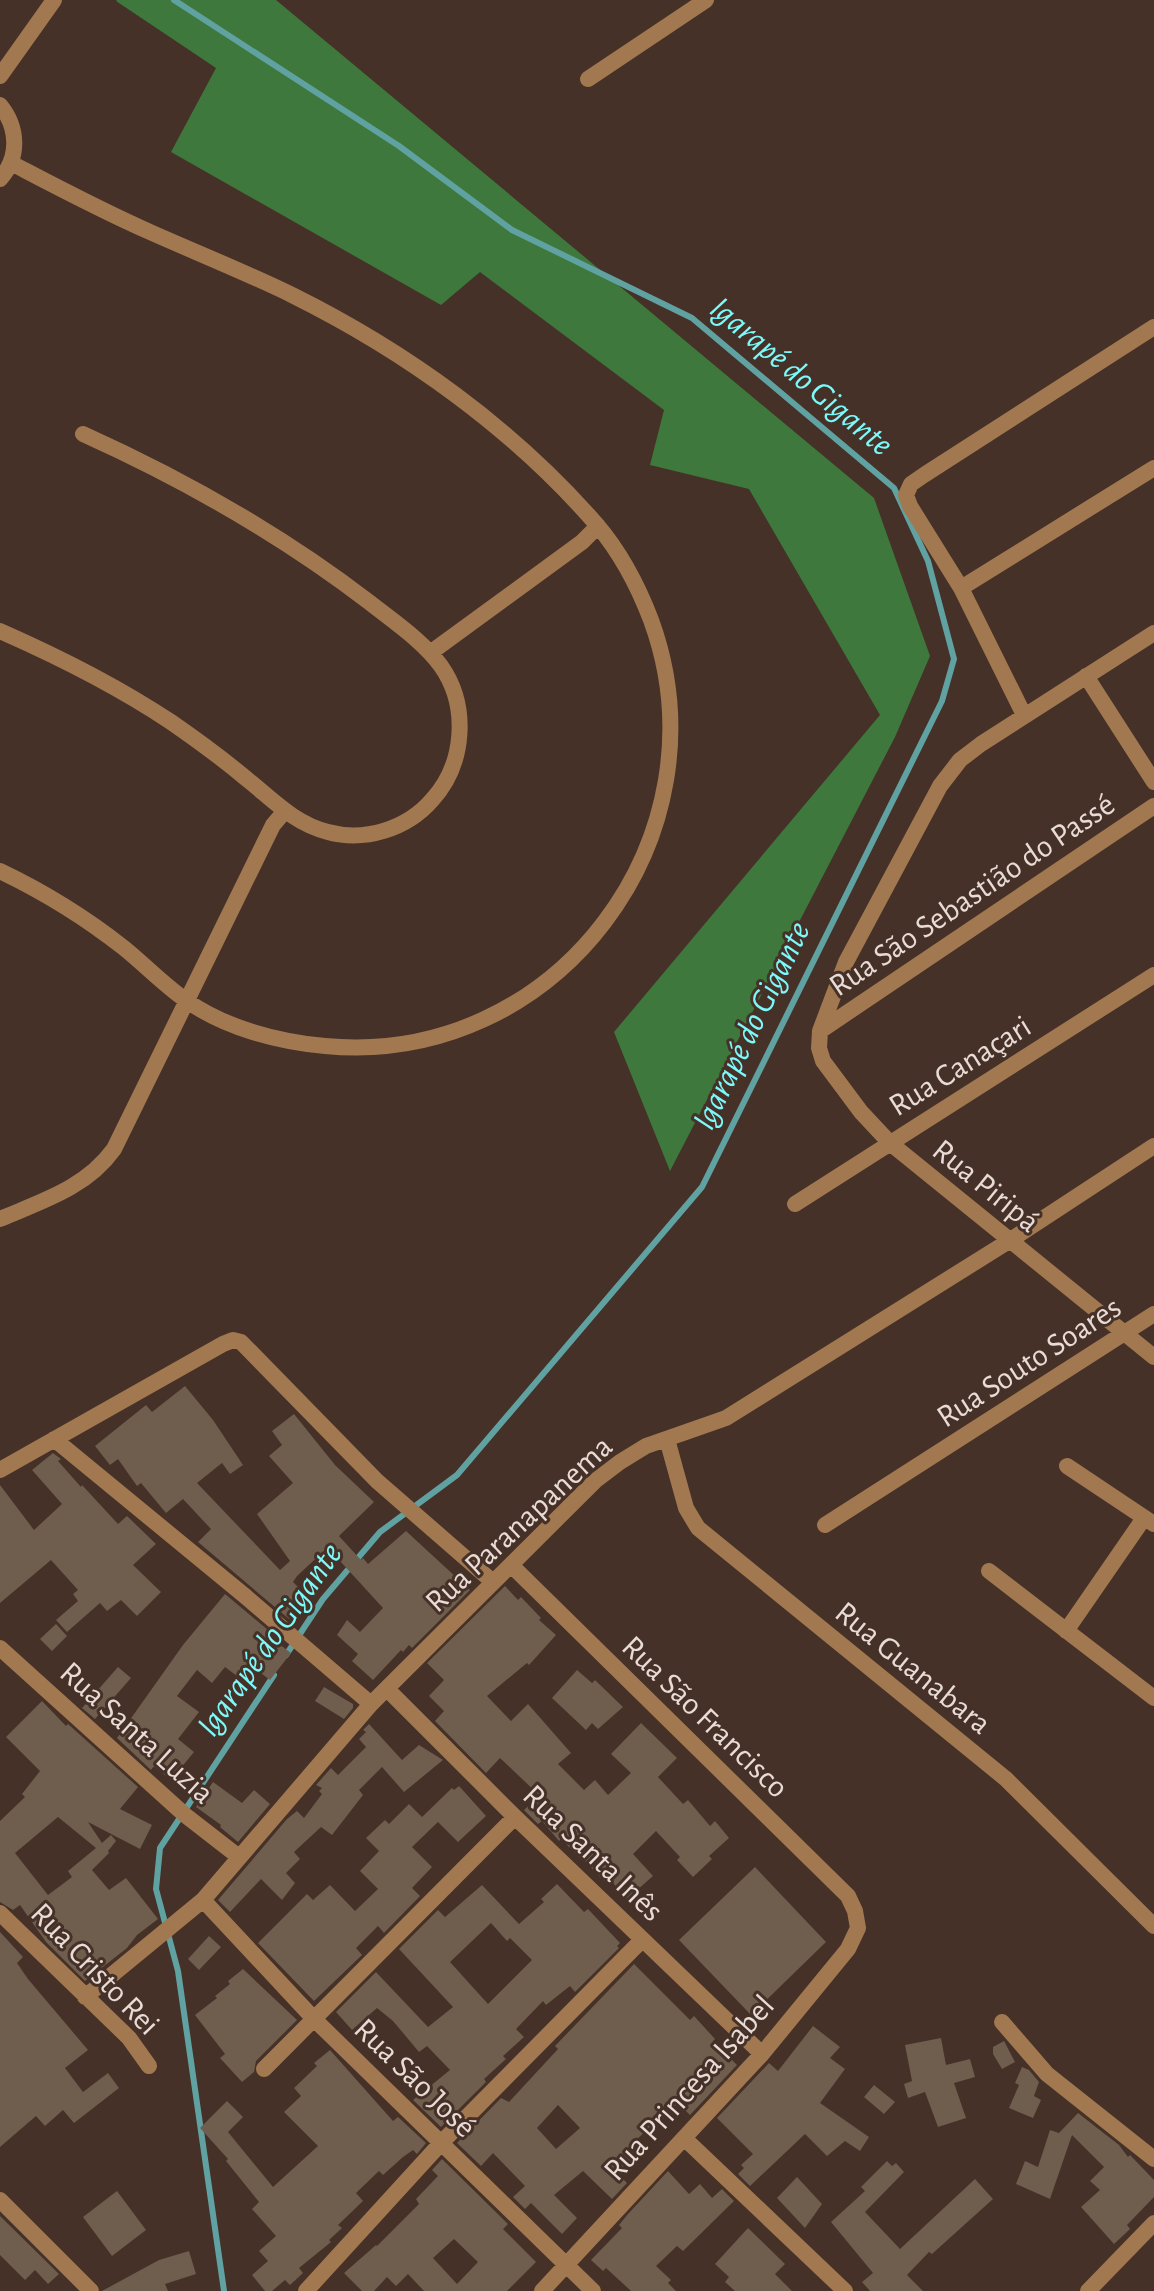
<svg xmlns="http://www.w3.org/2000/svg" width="1154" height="2291" viewBox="0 0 1154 2291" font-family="'Alegreya Sans',sans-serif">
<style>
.forest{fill:#3e783c}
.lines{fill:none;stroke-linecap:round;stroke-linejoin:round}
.stream{stroke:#60a2a1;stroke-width:6}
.building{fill:#6f5d4e;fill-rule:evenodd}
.minor{stroke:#a27850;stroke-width:16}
.labels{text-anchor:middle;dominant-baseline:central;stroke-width:6;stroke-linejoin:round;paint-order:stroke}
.street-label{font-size:32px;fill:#e9dbd6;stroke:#453128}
.water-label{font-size:34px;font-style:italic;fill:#7cf9f9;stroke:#453128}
</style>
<rect width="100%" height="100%" fill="#453128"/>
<!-- forest -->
<path class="forest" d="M117 0H276L874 498 930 656 895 737 670 1171 614 1032 880 715 749 489 650 465 664 410 480 272 441 305 171 152 216 68 116 1Z"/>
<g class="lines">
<!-- stream -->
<path class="stream" d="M174 0 399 146 512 230 692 318 894 488 928 561 954 659 942 701 702 1187 457 1475 380 1532 323 1599 286 1655
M224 2291 178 1971 156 1889 160 1848 274 1675"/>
</g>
<!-- building -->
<path class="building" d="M185 1386 213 1420 243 1465 230 1474 222 1463 197 1483 280 1570 290 1561 257 1514 293 1483 269 1456 282 1445 272 1431 294 1414 335 1465 374 1502 339 1536 361 1560 363 1558 368 1564 406 1531 470 1590 412 1648 409 1645 403 1652 401 1650 373 1680 352 1661 358 1654 337 1635 347 1620 360 1632 383 1608 340 1561 337 1563 325 1550 297 1576 293 1582 309 1598 289 1619 198 1542 211 1529 183 1499 166 1513 141 1483 137 1486 118 1459 110 1465 95 1446 146 1405 152 1412Z
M53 1453 61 1459 58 1461 81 1487 82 1485 118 1524 127 1516 156 1544 133 1565 161 1592 137 1616 121 1600 107 1611 100 1603 67 1632 56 1620 78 1601 73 1594 78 1590 51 1560 0 1603V1485L34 1530 62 1504 32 1470Z
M505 1586 518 1600 521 1597 541 1618 539 1620 556 1635 529 1665 527 1663 487 1696 511 1721 528 1704 571 1753 558 1764 584 1790 595 1780 608 1795 631 1773 611 1754 641 1723 677 1758 658 1777 683 1804 688 1800 710 1826 715 1821 729 1838 709 1856 712 1859 693 1877 677 1860 680 1857 656 1831 633 1854 653 1876 627 1899 608 1877 604 1881 584 1860 583 1861 561 1839 559 1841 542 1821 538 1824 524 1810 540 1796 500 1758 486 1773 435 1721 444 1711 429 1696 444 1680 427 1663Z
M225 1594 274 1635 271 1638 291 1653 270 1680 248 1663 237 1676 225 1667 212 1683 197 1670 177 1696 199 1712 178 1739 194 1752 171 1780 154 1766 151 1770 117 1738 183 1645Z
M56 1624 67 1636 52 1651 40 1639Z
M118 1667 131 1678 95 1719 82 1708Z
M577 1670 592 1683 595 1680 623 1707 598 1729 592 1723 586 1730 552 1698Z
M324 1687 353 1704V1708L344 1719 315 1701Z
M42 1701 66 1726 68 1724 138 1787 120 1809 152 1825 140 1849 88 1822 102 1843 111 1835 116 1841 108 1851 109 1853 92 1870 109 1890 126 1878 158 1919 137 1935 127 1948 85 1981 46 1942 20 1905 13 1910 0 1902V1821L25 1797 22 1794 40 1771 6 1737ZM58 1817 96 1848 68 1871 72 1877 48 1895 15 1853Z
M369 1724 402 1760 419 1745 443 1760 404 1792 382 1767 359 1790 363 1795 332 1835 321 1827 294 1852 300 1859 286 1873 295 1883 282 1900 261 1879 230 1912 218 1900 287 1819 297 1811 304 1818 322 1794 319 1791 322 1788 316 1785 331 1768 338 1775 366 1747 359 1739 366 1732 363 1730Z
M213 1782 242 1803 254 1790 270 1804 238 1842 220 1827 221 1825 196 1807Z
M459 1786 486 1816 458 1842 438 1822 412 1847 432 1867 412 1888 420 1896 384 1933 378 1926 356 1948 362 1955 314 2001 258 1943 307 1894 313 1900 330 1885 355 1911 378 1889 360 1871 379 1851 366 1838 385 1820 389 1824 409 1804 422 1817 452 1788 454 1790Z
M755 1867 826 1942 751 2015 679 1940Z
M557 1884 584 1912 588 1909 620 1943 617 1946 619 1948 575 1992 570 1986 546 2005 543 2001 516 2029 524 2037 503 2056 506 2059 484 2079 486 2082 441 2127 413 2100 450 2070 427 2046 419 2052 393 2021 377 2008 352 2030 336 2012 376 1972 428 2027 453 2007 399 1949 438 1910 445 1917 482 1885 519 1924 544 1902 541 1899ZM491 1923 507 1941 510 1938 532 1960 488 2004 450 1962Z
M0 1932 23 1957 17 1963 28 1979 88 2050 65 2068 83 2092 108 2073 119 2088 74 2123 63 2110 45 2126 36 2116 0 2147Z
M209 1936 221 1947 199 1970 188 1959Z
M634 1964 690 2020 694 2016 715 2039 713 2041 737 2065 690 2115 678 2103 658 2124 656 2121 630 2146 638 2153 617 2173 627 2183 612 2199 583 2171 554 2195 577 2218 562 2234 531 2203 525 2209 513 2197 525 2186 493 2153 481 2166 457 2143 501 2098 509 2102 558 2049 555 2046ZM558 2105 580 2128 556 2149 537 2128Z
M243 1969 297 2020 256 2061 254 2072 242 2082 220 2058 225 2054 195 2015 217 1998 215 1996 230 1984 228 1981Z
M813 2026 840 2047 830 2058 845 2069 820 2103 869 2137 860 2151 845 2141 827 2156 805 2134 750 2186 738 2174 744 2168 741 2165 753 2154 717 2118 769 2063 778 2071Z
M941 2038 946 2065 970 2059 975 2077 954 2083 966 2118 938 2127 925 2092 908 2098 904 2084 912 2081 905 2045Z
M1004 2041 1015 2062 1002 2069 993 2054V2047Z
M330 2050 393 2121 398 2117 426 2143 417 2154 413 2150 403 2157 383 2175 379 2171 356 2193 363 2201 338 2225 342 2228 329 2240 331 2242 299 2268 303 2273 290 2285 285 2280 272 2291H265L252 2275 268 2261 259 2251 276 2236 252 2209 259 2202 226 2161 228 2159 200 2128 227 2101 243 2117 228 2132 273 2187 318 2146 284 2112 301 2096 294 2088 317 2066 314 2063Z
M1022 2067 1029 2070 1039 2082 1034 2096 1041 2100 1033 2118 1009 2108 1019 2085 1015 2083Z
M874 2085 895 2102 884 2114 864 2097Z
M1078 2113 1119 2145 1128 2157 1130 2155 1154 2180V2197L1127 2225 1130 2229 1114 2244 1081 2207 1100 2190 1090 2181 1104 2167 1072 2135 1050 2199 1016 2184 1025 2161 1038 2167 1050 2130 1059 2133Z
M442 2159 508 2224 503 2229 536 2262 507 2291H424L408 2274 396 2286 387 2277 374 2291H362L344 2273 376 2245 377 2246 419 2204 416 2199 438 2176 432 2170ZM454 2239 478 2262 457 2284 433 2258Z
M887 2161 892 2166 896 2163 904 2172 865 2212 900 2249 975 2179 993 2199 932 2254 929 2252 907 2275 923 2291H870L862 2282 873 2273 831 2222 865 2191 861 2187Z
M668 2171 689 2194 700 2184 712 2198 722 2189 734 2201 683 2251 677 2246 656 2266 671 2280 668 2283 676 2291H631L606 2268 603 2271 591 2260 622 2228 619 2225 628 2214Z
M797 2177 822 2204 805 2228 777 2198Z
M117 2191 146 2230 112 2256 83 2217Z
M0 2216 59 2274 48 2284 35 2270 25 2280 0 2255Z
M748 2228 785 2264 775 2274 792 2291H735L725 2282 729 2277 715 2264Z
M189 2251 196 2274 165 2284 168 2291H102L159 2260Z"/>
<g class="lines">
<!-- minor -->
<path class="minor" d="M0 76 54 0
M588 79 706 0
M0 105C18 127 20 157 0 179
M961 588 1154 468
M0 631C59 657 117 686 171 722 197 740 223 759 248 780 273 800 295 824 328 832 365 842 407 829 432 800 465 764 469 706 441 666 423 641 393 621 369 602 280 534 185 480 83 434
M1154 633 981 744 960 760 940 786 846 962 820 1031 819 1048 823 1061 861 1112 890 1143 1154 1357
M430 653 582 542 598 526
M1086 676 1154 782
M1024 715 961 588 910 506 906 495 911 484 924 475 1154 327
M0 871C44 892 86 918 124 948 145 965 165 986 187 1001 226 1028 278 1042 325 1046 556 1068 730 836 651 620 638 586 620 552 597 525 514 429 405 351 292 295 245 272 197 253 150 232 102 211 57 187 11 163
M820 1031 1154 806
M795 1204 1154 975
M0 1219C42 1201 86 1188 114 1149L273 825 285 811
M54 1439 245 1596 371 1704
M667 1439 686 1508 698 1528 1006 1779 1154 1926
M1067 1466 1154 1524
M0 1470 223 1344 233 1340 241 1342 377 1481 493 1582
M825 1525 1154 1314
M512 1566 848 1896 855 1911 858 1928 848 1949 762 2054 542 2291
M989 1571 1154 1698
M1066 1631 1144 1518
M0 1648 185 1815 239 1857
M387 1689 515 1817 762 2054
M203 1900 315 2020 593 2291
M0 1913 129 2038 149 2066
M85 1997 203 1900 371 1704 595 1481 620 1462 646 1446 726 1418 1009 1241 1154 1146
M1002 2022 1047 2074 1154 2159
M264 2069 515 1817
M684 2138 845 2291
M0 2200 91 2291
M306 2291 442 2142 642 1940
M1088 2291 1154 2223"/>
</g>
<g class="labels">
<!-- street labels -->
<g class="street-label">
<text transform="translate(972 895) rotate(-34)">Rua São Sebastião do Passé</text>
<text transform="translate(960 1066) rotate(-32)">Rua Canaçari</text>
<text transform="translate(986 1186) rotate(39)">Rua Piripá</text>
<text transform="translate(1029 1362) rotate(-33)">Rua Souto Soares</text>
<text transform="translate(519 1524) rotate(-43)">Rua Paranapanema</text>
<text transform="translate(913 1668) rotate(39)">Rua Guanabara</text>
<text transform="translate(705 1717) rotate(44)">Rua São Francisco</text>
<text transform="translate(137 1733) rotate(42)">Rua Santa Luzia</text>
<text transform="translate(593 1853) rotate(44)">Rua Santa Inês</text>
<text transform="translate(95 1969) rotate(46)">Rua Cristo Rei</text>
<text transform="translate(415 2078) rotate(44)">Rua São José</text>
<text transform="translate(689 2088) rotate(-48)">Rua Princesa Isabel</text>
</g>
<!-- water labels -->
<g class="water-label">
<text transform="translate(801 377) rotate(40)">Igarapé do Gigante</text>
<text transform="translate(752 1026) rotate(-64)">Igarapé do Gigante</text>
<text transform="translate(270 1640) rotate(-55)">Igarapé do Gigante</text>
</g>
</g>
</svg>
